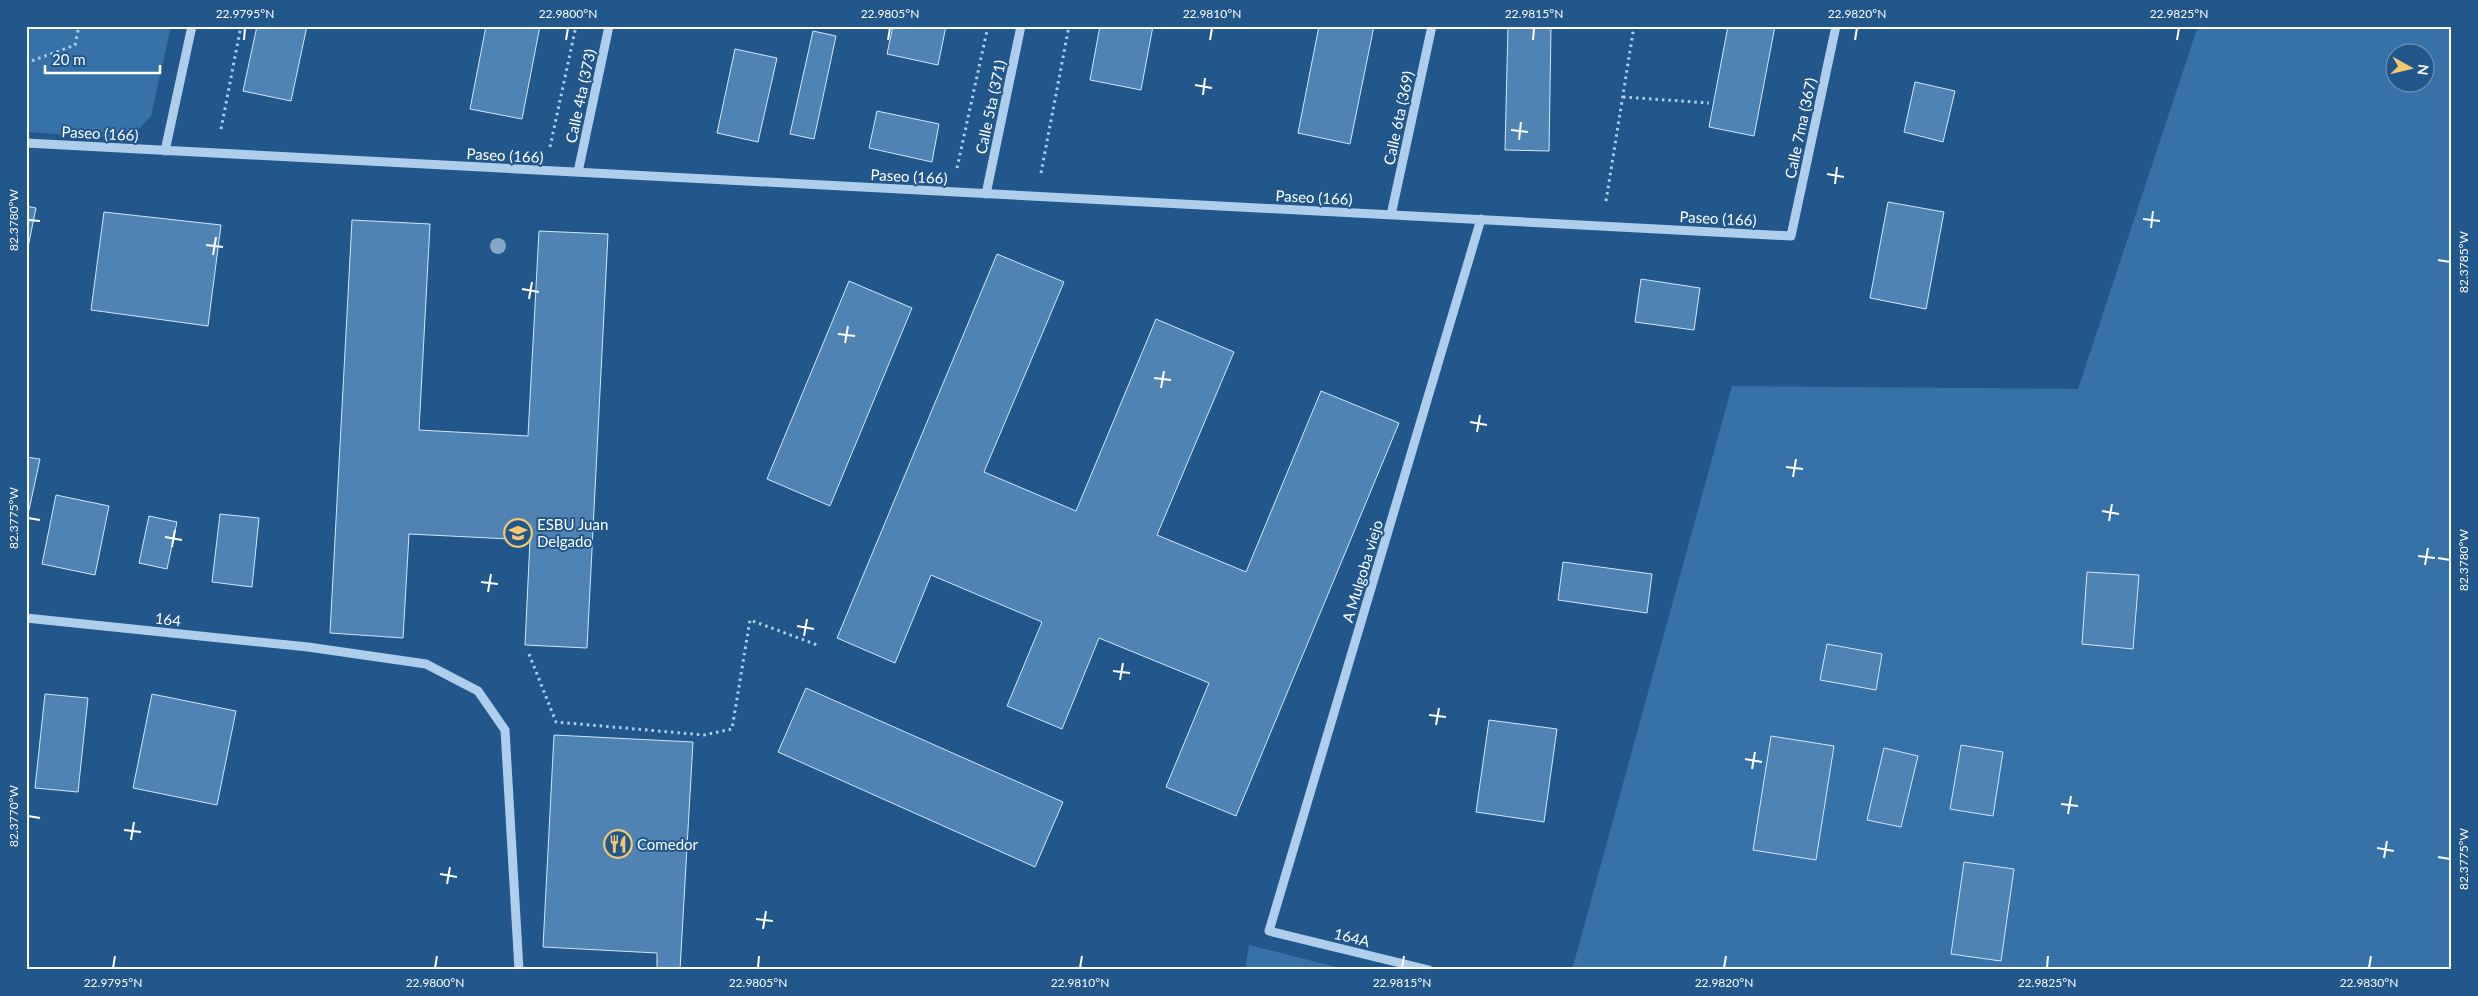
<svg xmlns="http://www.w3.org/2000/svg" width="2478" height="996" viewBox="0 0 2478 996" font-family="Lato,sans-serif">
<style>
.green{fill:#3672a8;fill-rule:evenodd}
.building{fill:#4f83b4;stroke:#d4e7f8}
.lines{fill:none;stroke-linecap:round;stroke-linejoin:round}
.path{stroke:#afceeb;stroke-width:3;stroke-dasharray:2.5 4;stroke-linecap:butt}
.minor{stroke:#afceeb;stroke-width:9}
.tree{fill:#84a6c7}
.ticks{fill:none;stroke:#fff;stroke-width:2}
.labels{text-anchor:middle;dominant-baseline:central;stroke-width:4;stroke-linejoin:round;paint-order:stroke}
.street-label{font-size:15px;fill:#fff;stroke:#22578b}
.poi-label{font-size:15px;fill:#fff;stroke:#22578b;text-anchor:start}
.neatline{fill:none;stroke:#fff;stroke-width:2}
.ticks-label{font-size:12px;text-anchor:middle;fill:#fff}
</style>
<rect width="100%" height="100%" fill="#22578b"/>
<!-- green -->
<path class="green" d="M26 26H171L151 116 130 139 26 132Z
M2198 26H2452V970H1572L1732 386 2078 389ZM2396 52H2426V82H2396Z
M1249 945 1348 970H1245Z"/>
<!-- building -->
<path class="building" d="M257 26H307L291 101 243 91Z
M486 26H540L522 119 470 109Z
M893 26H946L938 65 887 54Z
M1100 26H1153L1141 90 1090 80Z
M1319 26H1374L1350 144 1298 133Z
M1508 26H1551L1549 151 1505 150Z
M1728 26H1775L1754 136 1709 127Z
M813 31 836 36 814 139 790 134Z
M735 49 777 58 758 142 717 133Z
M1915 82 1955 91 1943 142 1904 132Z
M877 111 939 124 932 162 869 148Z
M1888 202 1944 212 1926 309 1870 298Z
M26 206 36 208 26 257Z
M104 212 221 225 208 326 91 310Z
M352 220 430 224 419 430 528 436 539 231 608 234 587 648 525 645 530 540 409 534 403 638 330 633Z
M997 254 1064 282 984 472 1076 511 1156 319 1234 352 1157 535 1246 572 1321 391 1399 423 1236 816 1166 787 1209 683 1099 638 1062 729 1007 706 1042 622 931 575 895 663 837 638Z
M1641 279 1700 288 1694 330 1635 322Z
M849 281 912 308 830 506 767 479Z
M26 457 40 459 26 524Z
M56 495 109 506 95 575 42 564Z
M220 514 259 518 252 587 212 582Z
M149 516 177 522 167 569 139 563Z
M1563 562 1652 574 1647 613 1558 600Z
M2087 572 2139 575 2133 649 2082 644Z
M1827 644 1882 654 1876 690 1820 680Z
M806 688 1063 802 1035 867 778 752Z
M45 694 88 698 78 792 35 788Z
M152 694 236 711 217 805 133 788Z
M1489 720 1557 729 1544 822 1476 812Z
M554 735 693 742 680 970H657V953L543 947Z
M1771 736 1834 746 1816 860 1753 850Z
M1961 745 2003 752 1993 816 1950 809Z
M1884 748 1918 756 1901 827 1867 820Z
M1964 862 2014 869 2001 961 1951 954Z"/>
<g class="lines">
<!-- path -->
<path class="path" d="M26 63 75 45 79 26
M1623 97 1709 103
M221 129 241 26
M550 147 576 26
M957 168 988 26
M1041 173 1069 26
M1606 201 1634 26
M529 654 556 722 704 735 732 729 750 620 820 646"/>
<!-- minor -->
<path class="minor" d="M26 143 1791 236 1836 26
M165 151 192 26
M578 172 609 26
M986 194 1021 26
M1391 215 1432 26
M26 618 308 647 426 664 478 691 505 730 519 970
M1429 970 1269 931 1481 219"/>
</g>
<!-- trees -->
<circle class="tree" cx="498" cy="246" r="8"/>
<!-- ticks -->
<path class="ticks" d="M244 40 245 28M566 40 568 28M888 40 890 28M1210 40 1212 28M1533 40 1534 28M1855 40 1857 28M2177 40 2179 28M1195 85 1212 88M1203 95 1205 78M1511 130 1528 132M1519 140 1521 122M1827 174 1844 177M1835 184 1837 167M2143 219 2160 221M28 220 40 221M2151 228 2153 211M206 245 223 247M213 255 216 237M2438 260 2450 262M522 289 539 292M529 299 532 282M838 334 855 336M845 343 848 326M1154 378 1171 380M1161 388 1164 371M1470 422 1487 425M1477 432 1480 415M1786 467 1803 469M1793 477 1796 459M2102 511 2119 514M28 518 40 520M2109 521 2112 504M165 537 182 540M172 547 175 530M2418 556 2435 558M2438 558 2450 560M2425 565 2428 548M481 582 498 584M488 592 491 574M797 626 814 629M804 636 807 619M1113 671 1130 673M1120 680 1123 663M1429 715 1446 717M1436 725 1439 708M1745 759 1762 762M1752 769 1755 752M2061 804 2078 806M2068 814 2071 796M28 816 40 818M124 830 141 832M131 840 134 822M2377 848 2394 851M2438 857 2450 859M2384 858 2387 841M440 874 457 877M447 884 450 867M756 919 773 921M763 929 766 911M113 968 115 956M435 968 437 956M758 968 759 956M1080 968 1082 956M1402 968 1404 956M1724 968 1726 956M2047 968 2048 956M2369 968 2371 956"/>
<!-- icons -->
<defs>
<symbol id="school-ring" viewBox="-11 -11 22 22"><circle r="9.5" fill="#22578b" stroke="#f6c772" stroke-width="1.5"/><path d="M0-5L7-2L0 1L-7-2ZM-4 1L0 2.5L4 1V4Q0 6-4 4Z" fill="#f6c772"/></symbol>
<symbol id="restaurant-ring" viewBox="-11 -11 22 22"><circle r="9.5" fill="#22578b" stroke="#f6c772" stroke-width="1.5"/><path d="M-5-6h1v4h1v-4h1v4h1v-4h1v5L-1.5 .5V6h-2V.5L-5-1ZM5-6V6H3V1.5H1.5Q1.5-4 5-6Z" fill="#f6c772"/></symbol>
</defs>
<g fill-rule="evenodd">
<use href="#school-ring" x="502" y="517" width="32" height="32"/>
<use href="#restaurant-ring" x="602" y="828" width="32" height="32"/>
</g>
<g class="labels">
<!-- street labels -->
<g class="street-label">
<text transform="translate(580 96) rotate(-78)">Calle 4ta (373)</text>
<text transform="translate(990 107) rotate(-78)">Calle 5ta (371)</text>
<text transform="translate(1398 118) rotate(-78)">Calle 6ta (369)</text>
<text transform="translate(1800 128) rotate(-78)">Calle 7ma (367)</text>
<text transform="translate(100 133) rotate(3)">Paseo (166)</text>
<text transform="translate(505 155) rotate(3)">Paseo (166)</text>
<text transform="translate(909 176) rotate(3)">Paseo (166)</text>
<text transform="translate(1314 197) rotate(3)">Paseo (166)</text>
<text transform="translate(1718 218) rotate(3)">Paseo (166)</text>
<text transform="translate(1362 571) rotate(-73)">A Mulgoba viejo</text>
<text transform="translate(168 619) rotate(6)">164</text>
<text transform="translate(1352 937) rotate(14)">164A</text>
</g>
<!-- poi labels -->
<g class="poi-label">
<text x="537" y="524">ESBU Juan<tspan x="537" dy="17">Delgado</tspan></text>
<text x="637" y="844">Comedor</text>
</g>
</g>
<!-- border -->
<rect width="2478" height="996" fill="none" stroke="#22578b" stroke-width="55"/>
<!-- north arrow -->
<g transform="translate(2410 68) rotate(98)"><circle r="24" fill="#22578b" stroke="#7a9ab9"/>
<path d="M0-4L9 19L0 12L-9 19Z" fill="#f6c772"/>
<text y="-8" font-size="14" font-weight="bold" text-anchor="middle" fill="#ffffff">N</text>
</g>
<!-- scale -->
<path d="M45 65v8h115v-8" fill="none" stroke="#ffffff" stroke-width="2.5"/>
<text x="52" y="65" font-size="15" fill="#ffffff" stroke="#22578b" stroke-width="4" paint-order="stroke">20 m</text>
<rect x="28" y="28" width="2422" height="940" class="neatline"/>
<g class="ticks-label">
<text x="245" y="18">22.9795°N</text>
<text x="568" y="18">22.9800°N</text>
<text x="890" y="18">22.9805°N</text>
<text x="1212" y="18">22.9810°N</text>
<text x="1534" y="18">22.9815°N</text>
<text x="1857" y="18">22.9820°N</text>
<text x="2179" y="18">22.9825°N</text>
<text transform="translate(14 220) rotate(-90)" y="4">82.3780°W</text>
<text transform="translate(2464 262) rotate(-90)" y="4">82.3785°W</text>
<text transform="translate(14 518) rotate(-90)" y="4">82.3775°W</text>
<text transform="translate(2464 560) rotate(-90)" y="4">82.3780°W</text>
<text transform="translate(14 816) rotate(-90)" y="4">82.3770°W</text>
<text transform="translate(2464 859) rotate(-90)" y="4">82.3775°W</text>
<text x="113" y="987">22.9795°N</text>
<text x="435" y="987">22.9800°N</text>
<text x="758" y="987">22.9805°N</text>
<text x="1080" y="987">22.9810°N</text>
<text x="1402" y="987">22.9815°N</text>
<text x="1724" y="987">22.9820°N</text>
<text x="2047" y="987">22.9825°N</text>
<text x="2369" y="987">22.9830°N</text>
</g>
</svg>
